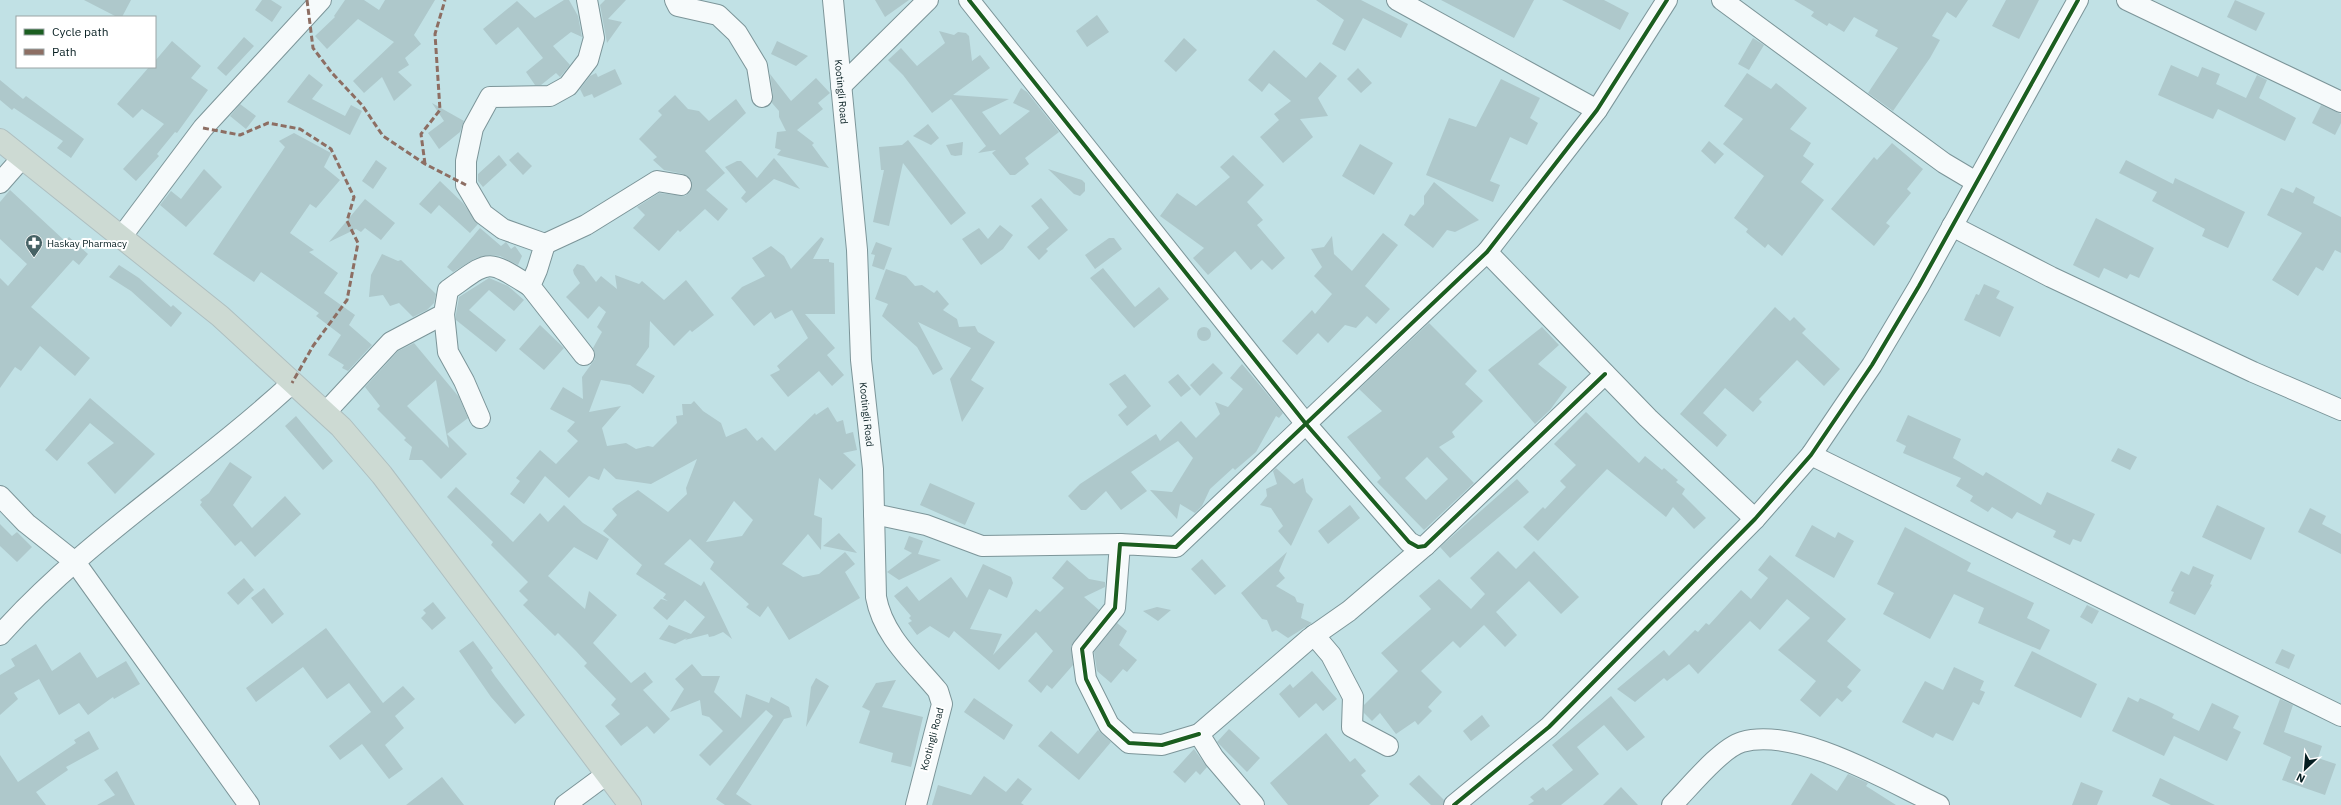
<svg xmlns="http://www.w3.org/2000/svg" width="2341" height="805" viewBox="0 0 2341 805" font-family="'IBM Plex Sans',sans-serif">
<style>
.building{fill:#aec8cb;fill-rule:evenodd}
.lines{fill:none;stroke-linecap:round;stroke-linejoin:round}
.minor-casing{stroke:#7c9599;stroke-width:22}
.highway-casing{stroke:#aebfc0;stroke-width:24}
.minor{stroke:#f6fafb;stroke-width:20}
.highway{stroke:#cddad3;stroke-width:22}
.quiet{stroke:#8d6e63;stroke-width:3;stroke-dasharray:6 3;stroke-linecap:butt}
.cycleway-casing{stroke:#fff;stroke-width:6}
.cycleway{stroke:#1b5e20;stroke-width:4}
.labels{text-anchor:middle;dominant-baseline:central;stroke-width:4;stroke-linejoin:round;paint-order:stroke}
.street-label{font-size:10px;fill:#051d20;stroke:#fff}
.poi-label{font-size:10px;fill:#051d20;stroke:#fff;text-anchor:start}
</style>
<rect width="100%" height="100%" fill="#c1e1e5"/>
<!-- building -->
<path class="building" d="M84 0H131L122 17H117Z
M262 0H271L282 7 272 22 255 10Z
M345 0H364L379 10 385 0H435L414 35 421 44 405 58 409 65 398 72 412 85 394 101 382 77 364 93 353 81 394 42 358 19 327 49 315 36 335 17 334 16Z
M564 0H569L578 16 582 37 571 32 553 46 570 65 560 77 556 73 541 85H535L526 72 543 58 518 27 496 45 483 29 517 1 535 18Z
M605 0H626L608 19 622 22 607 43 600 5Z
M875 0H909L885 17Z
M1316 0H1361L1408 24 1401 38 1363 18 1345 51 1332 44 1344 20Z
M1441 0H1534L1514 38Z
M1562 0H1604L1629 13 1620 30Z
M1794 0H1968L1956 18 1947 12 1932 36 1940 40 1930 58 1893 111 1868 93 1898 48 1875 36 1878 30 1854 17 1844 32 1829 23 1827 26 1811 16 1814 12Z
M2006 0H2039L2019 39 1992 26Z
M2235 0 2265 13 2256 31 2227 17Z
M1097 15 1109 32 1087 47 1076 31Z
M939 31 954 35 958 32 966 33 969 36 972 61 980 55 990 68 953 95 1009 99 982 112 1000 135 1030 111 1013 103 1021 88 1027 92 1059 132 1025 158 1029 164 1015 175H1010L992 153 996 150 978 153 986 146 951 99 932 113 903 75 888 60 901 48 917 66 945 43Z
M244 37 254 46 226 76 217 68Z
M1184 38 1197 50 1176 72 1164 61Z
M1753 38 1764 45 1749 70 1738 64Z
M172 41 201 66 191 78 208 90 177 133 175 132 157 154 159 156 136 181 123 169 164 124 142 109 133 118 117 104 149 67H155V61Z
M777 41 808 56 796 66 771 54Z
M1274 50 1306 78 1320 62 1337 76 1318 98 1328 116 1300 119 1313 137 1283 163 1260 137 1279 120 1274 114 1291 101 1269 83 1262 92 1248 80Z
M2171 65 2198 77 2202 67 2220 74 2216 84 2246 98 2257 75 2267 80 2259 98 2296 118 2285 141 2218 109 2213 119 2158 95Z
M1358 68 1372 83 1361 93 1347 79Z
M615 69 622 84 594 98 592 94 584 97 580 89 590 76 596 73 598 77Z
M1747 73 1771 89 1776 83 1807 108 1790 129 1811 143 1803 156 1814 164 1801 182 1824 200 1782 256 1768 244 1765 248 1746 232 1748 229 1734 218 1764 176 1723 144 1743 119 1724 106Z
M309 74 323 85 312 99 345 116 351 105 362 111 350 135 287 102Z
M770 74 791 101 816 78 830 93 818 103 823 109 797 130 814 143 812 145 829 168 777 155 781 150 775 148 777 132 786 131 779 117V111L772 103 773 95Z
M1501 79 1540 98 1530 118 1538 123 1527 145 1510 137 1490 181 1500 185 1493 202 1426 175 1449 118 1476 127Z
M0 80 23 99 26 96 84 139 71 158 57 148 63 141 14 108 12 110 0 100Z
M675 95 688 109 699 111 709 121 736 99 746 113 705 151 725 173 706 190 728 209 718 221 705 209 680 232 678 230 659 251 633 228 645 215 637 207 659 193 685 196 690 192 692 181 683 174 664 170 653 160 657 157 639 139 662 115 658 111Z
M432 103 464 121 460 132 439 149 428 133 444 121Z
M240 104 256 116 246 129 230 116Z
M2321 105 2341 114V123L2335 135 2312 123Z
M928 124 939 138 931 145 913 136Z
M294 133 331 153 324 167 340 180 316 208 310 204 290 233 314 250 309 252 338 273 324 293 355 315 349 325 372 345 348 371 342 368 344 365 328 355 341 335 316 316 319 313 261 272 254 282 213 254 285 147 279 141Z
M908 140 966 213 951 225 903 163 889 226 873 222 884 170H881L879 147 902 145Z
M1709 141 1724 154 1715 164 1701 151Z
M963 142 962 155 955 156 951 155 946 145Z
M1892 143 1923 169 1907 189 1911 193 1886 223 1890 226 1874 246 1831 209 1874 157 1877 160Z
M1360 144 1393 163 1374 195 1342 176Z
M518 152 532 166 523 175 509 160Z
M499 155 507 165 483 187 478 181V174Z
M1233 155 1264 185 1247 202 1263 220 1257 225 1285 258 1272 270 1262 260 1251 270 1235 251 1208 275 1193 258 1204 248 1160 216 1177 193 1196 206 1230 177 1220 167Z
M774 158 800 189 774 179 746 203 741 198 746 192 725 167 737 161H741L757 178Z
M376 160 387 168 373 189 362 181Z
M2126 160 2173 184 2175 178 2245 212 2228 248 2202 236 2205 229 2152 201 2157 192 2119 173Z
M204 169 222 187 186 227 160 205 171 191 181 199Z
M1048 169 1082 180 1085 183V191L1080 196 1074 194Z
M440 181 463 203 478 224 470 233 439 205 431 214 419 204Z
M1434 182 1479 220 1455 232 1447 230 1433 248 1404 225 1410 214 1414 216 1424 204V196Z
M2296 187 2315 197 2313 203 2341 217V253L2335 250 2323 271 2316 267 2298 296 2272 280 2302 233 2267 215 2281 188 2293 193Z
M10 190 65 241 69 237 88 254 79 265 73 260 31 307 90 358 75 376 40 346 21 371 15 367 0 388V278L8 286 27 264 0 239V202Z
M1041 198 1068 230 1046 249 1048 251 1039 260 1027 247 1049 228 1031 206Z
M365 199 395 223 381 240 365 228 361 232 356 229 329 242Z
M2096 218 2154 248 2139 278 2130 274 2127 279 2104 268 2099 278 2073 265Z
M1000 225 1013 235 1003 249 981 265 962 239 979 228 988 239Z
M480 228 501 246 506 242 511 249 515 246 522 256 518 265 500 256 489 255 476 258 453 272 447 267Z
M1383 233 1398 245 1365 286 1390 309 1376 324 1367 316 1356 328 1345 325 1328 343 1318 333 1297 355 1282 341 1312 310 1315 314 1332 294 1314 276 1322 267 1311 249 1324 247 1332 236 1334 254 1352 271Z
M821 237 824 239 813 259H829V262L834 263 835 314H805L835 348 827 355 844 375 832 386 819 371 788 397 770 375 780 370 777 366 808 338 792 310 775 319 771 312 754 326 731 298 742 287 765 276 752 258 771 246 784 256 791 269Z
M1109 238H1114L1122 249 1095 269 1085 255Z
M876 242 892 248 884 270 872 266 875 255 871 254Z
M382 254 398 261 401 260 436 294 434 303 427 310 413 317 399 303 390 306 383 295 369 297 371 275Z
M577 264 584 266 596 282 601 276 617 289 615 275 639 284 642 281 664 300 686 280 714 315 692 332 690 330 674 346 650 321 649 347 636 365 655 376 643 394 630 385 601 380 589 412 621 406 602 428 607 446 626 443 636 449 648 446 653 447 677 423 676 416 683 415 682 404H691L694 401 703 411 721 423 726 437 746 428 757 441 762 437 775 451 815 413 816 415 828 407 837 422 843 420 846 434 853 432 857 450 843 453 856 465 832 490 819 478 814 515 822 518 821 550 808 534 782 564 803 577 819 574 845 552 855 564 845 572 860 598 789 640 768 606 760 617 746 607 749 604 710 569 714 562 690 539 664 564 701 586 704 581 732 639 723 632 714 636 709 637 708 634 685 640 687 638 675 644 659 639 669 625 691 634 705 617 685 600 667 620 653 608 661 599 668 601 663 598 666 594 636 574 642 565 603 531 617 515 612 509 616 505 638 490 668 512 687 494 686 488 697 459 651 484 616 479 604 468 599 480 589 476 569 498 545 476 524 504 510 494 520 481 516 478 540 450 556 464 578 441 567 431 575 422 550 409 563 387 583 399 582 377 595 359 593 348 602 332 597 327 606 312 599 306 588 319 566 297 580 283 574 274 573 270ZM734 501 753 520 742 536 706 542Z
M119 265 139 278 171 307 173 305 182 313 171 327 131 291 109 277Z
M1103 268 1135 307 1159 287 1169 299 1134 328 1090 278Z
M886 269 906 276 915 286 922 285 934 293 937 290 949 304 943 310 957 319 959 327 975 326 978 332 995 342 971 380 984 388 962 422 950 379 971 348 918 322 943 369 933 375 917 347 882 316 888 304 875 299Z
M489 278 508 286 524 300 514 311 489 290 469 310 506 340 496 352 456 320V314L459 297Z
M1984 284 2000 291 1996 298 2014 307 2000 337 1964 320 1976 294 1979 295Z
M1775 307 1790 321 1794 317 1806 329 1802 333 1840 369 1824 386 1797 360 1759 399 1762 402 1753 412 1725 388 1703 413 1727 435 1717 447 1680 414Z
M1429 323 1477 371 1465 384 1483 401 1452 432 1455 437 1439 447 1474 483 1424 530 1377 482 1381 478 1347 437 1382 411 1359 389ZM1427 457 1448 479 1426 500 1405 478Z
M540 325 564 348 544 370 519 349Z
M1197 334a7 7 0 1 1 14 0a7 7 0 1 1-14 0Z
M1542 327 1559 345 1538 364 1567 387 1550 410 1535 424 1488 370Z
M414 343 459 397 468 418 447 434 467 454 441 479 422 460H409L412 447 404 440 406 438 377 409 380 406 365 387 398 351ZM436 380 446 432 449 448 407 406Z
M1213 363 1223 373 1200 396 1190 385Z
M1242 364 1283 413 1279 418 1276 416 1256 452 1235 470 1233 468 1210 489 1202 506 1195 513 1180 504 1177 519 1150 490 1172 492 1193 458 1178 441 1131 472 1147 491 1121 510 1106 491 1086 510H1081L1068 496 1080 484 1156 434 1160 441 1181 421 1196 438 1220 414 1215 402 1228 407 1243 389 1230 378Z
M1125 374 1151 406 1127 426 1118 415 1127 407 1109 384Z
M1178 374 1191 389 1181 397 1168 382Z
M90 398 155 454 115 494 87 463 114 443 90 423 57 461 45 450Z
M1586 412 1639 463 1645 456 1662 470 1664 468 1678 480 1676 482 1685 489 1682 494 1706 518 1694 529 1673 507 1666 517 1607 469 1538 541 1523 527 1543 507 1545 509 1566 487 1560 481 1576 465 1554 444Z
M1908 415 1961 439 1953 458 1983 476 1986 472 2041 505 2047 492 2095 514 2081 542 2073 539 2070 545 2053 537 2056 531 2017 512 2012 519 1992 507 1988 512 1970 501 1973 496 1956 486 1961 478 1903 453 1906 446 1896 441Z
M296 416 333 461 323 470 285 426Z
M2118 448 2137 457 2130 470 2111 461Z
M230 462 252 477 233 505 252 528 285 496 301 514 255 557 241 541 235 546 200 505 202 502 200 500 209 493Z
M1276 468 1294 484 1303 478 1306 492 1313 499 1291 546 1278 531 1283 526 1271 508 1260 505 1267 496 1266 489 1277 484 1273 471Z
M1517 479 1529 492 1450 558 1440 547Z
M930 483 975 503 965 525 920 505Z
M456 487 513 542 540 513 548 522 564 505 583 523 609 539 597 560 574 547 548 576 585 609 589 591 617 615 593 643 631 683 645 672 653 682 643 690 670 719 654 734 647 726 621 746 605 726 620 714 611 705 616 699 584 666 587 663 576 651 558 633 555 636 523 605 528 600 519 591 528 582 491 545 493 542 447 497Z
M1350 505 1360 518 1328 544 1318 531Z
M2217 505 2265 528 2251 560 2202 537Z
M2310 508 2326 516 2322 524 2341 534V554L2298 532Z
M0 524 12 536 17 532 32 547 17 562 0 546Z
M1812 525 1835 538 1838 532 1854 541 1834 578 1795 556Z
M1905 527 1971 563 1967 571 2034 603 2027 618 2050 630 2040 650 1978 623 1984 608 1954 594 1930 639 1883 614 1894 593 1877 584Z
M839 533 857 553 823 546Z
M909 536 923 541 918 554 941 560 899 580 887 572 912 553 904 549Z
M1498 551 1516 569 1534 551 1579 597 1561 614 1529 581 1496 612 1517 635 1505 647 1484 625 1460 648 1453 641 1421 671 1442 692 1428 707 1432 711 1418 725 1415 721 1396 734 1380 713 1372 721 1364 713V705L1398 671 1381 653 1431 609 1419 596 1439 579 1471 609 1485 594 1470 578Z
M1287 552 1279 571 1285 578 1276 586 1295 597 1297 602 1304 604 1301 618 1312 623 1288 638 1276 630 1272 632 1267 620 1262 619 1241 593Z
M1770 555 1846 619 1827 641 1861 670 1847 687 1852 691 1842 702 1837 698 1820 717 1800 700 1816 681 1778 650 1810 618 1787 599 1760 630 1750 621 1698 674 1689 664 1667 681 1664 678 1635 702 1617 689 1664 650 1669 656 1695 630 1698 632 1706 623 1709 625 1741 590 1751 599 1768 578 1758 570Z
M1202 559 1226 586 1215 595 1191 569Z
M1067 560 1089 579 1105 582V587L1084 597 1099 610 1071 646 1073 665 1052 689 1047 685 1041 693 1028 681 1053 651 1036 632 999 670 954 631 949 638 930 626 917 635 908 623 912 621 909 618 911 616 894 596 907 586 919 601 951 577 967 598 983 564 1011 577 1013 583 1007 598 989 589 970 629 1002 634 993 655 1036 609 1040 612 1064 588 1052 578Z
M2193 566 2214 575 2210 584 2212 585 2195 615 2169 603 2174 592 2171 591 2181 571 2189 575Z
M244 578 254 590 238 605 227 593Z
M264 588 284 614 272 624 251 598Z
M433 602 446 618 432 630 421 618 426 613 423 610Z
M2087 605 2099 611 2092 624 2080 617Z
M1157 607 1171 610 1158 621 1143 611Z
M1117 623 1127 631 1119 645 1137 660 1127 672 1123 669 1111 683 1097 671 1094 652Z
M326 628 383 703 403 686 415 699 395 716 404 728 385 745 403 769 389 779 362 744 340 760 329 746 371 712 349 683 327 699 303 667 256 702 246 688Z
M473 641 493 668 491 670 495 676 525 715 515 724 491 697 459 651Z
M36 644 52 671 80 652 97 678 126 661 140 684 114 699 113 697 88 715 79 703 59 715 39 679 14 693 18 699 0 715V675L15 666 11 659Z
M2282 649 2295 655 2289 669 2275 663Z
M2032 651 2097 684 2081 718 2014 686Z
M692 664 702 676H720L714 692 741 718 746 694 769 703 771 697 789 707 792 717 784 719 736 794 752 805H725L716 799 773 716 766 710 710 766 699 755 723 731 709 717 702 715 700 700 670 712 684 689 675 679Z
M1954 667 1984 681 1980 690 1985 692 1979 705 1973 702 1953 741 1936 733 1933 738 1902 722 1925 681 1943 690Z
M1312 671 1337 699 1323 711 1316 703 1299 718 1279 694 1290 684 1293 688Z
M816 678 829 686 806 727 811 687Z
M896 680 882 707 923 717 911 767 891 762 893 753 859 743 870 711 862 707 876 683Z
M1611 696 1645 737 1627 751 1604 725 1577 747 1599 774 1561 805H1528L1534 801 1530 797 1543 787 1546 791 1573 770 1552 745Z
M2128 697 2138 702 2140 698 2158 706 2174 714 2172 718 2199 731 2212 703 2239 716 2233 728 2241 732 2227 761 2174 736 2164 756 2112 731Z
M974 698 1013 725 1004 740 964 712Z
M2280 699 2293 705 2284 732 2322 746 2318 758 2336 764 2325 795 2282 780 2291 757 2263 744Z
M1482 715 1490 726 1471 741 1463 731Z
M1229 729 1260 758 1247 772 1217 742Z
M1098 730 1111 742 1079 780 1038 746 1051 731 1078 754Z
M89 731 99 749 66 767 68 770 36 792 46 805H0V755L18 782 76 743 74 740Z
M1326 733 1350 762 1355 758 1366 771 1361 775 1379 796 1369 805H1288L1270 783Z
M1194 749 1207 767 1200 775 1196 771 1185 783 1173 772Z
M117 771 135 805H97L115 795 104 780Z
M1811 773 1837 791 1848 774 1868 783 1866 786 1896 805H1791Z
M1419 775 1444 800 1443 805H1431L1409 784Z
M984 776 1006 792 1018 778 1032 789 1021 803 1024 805H932L938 785 971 795Z
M442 777 464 805H406Z
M2160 778 2215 805H2171L2152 796Z
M2081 782 2103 791 2097 805H2072Z
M1621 787 1638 805H1603Z"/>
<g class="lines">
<defs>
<g id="minor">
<path d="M675 0 678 6 718 15 737 33 757 66 762 97"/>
<path id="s1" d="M833 0 857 250 861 360 873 469 876 597C883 636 914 662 938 691L942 704 916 805"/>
<path d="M969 0 1306 424 1409 542 1418 547 1425 546 1605 374"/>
<path d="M1397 0 1597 110"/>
<path d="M1722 0 1944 163 1976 182"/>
<path d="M2127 0 2341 102"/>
<path d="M841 86 928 0"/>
<path d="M0 183 22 158"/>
<path d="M1952 226 2051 277 2253 372 2341 410"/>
<path d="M122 236 203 128 321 0"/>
<path d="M545 244 586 225 657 181 681 185"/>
<path d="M1487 252 1648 418 1755 519"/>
<path d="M444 314 448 352 464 381 480 418"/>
<path d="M584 355 530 286 537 270 545 244 503 229 483 214 466 185V161L473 128 490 97 550 96 568 86 588 60 594 38 587 0"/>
<path d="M325 413 391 342 444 314 448 290C491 260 485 258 530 286"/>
<path d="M1811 455 2341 716"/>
<path d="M0 496 26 523 75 562 249 805"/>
<path d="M874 514 926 525 982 546 1120 544"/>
<path d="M0 635C86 539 197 471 292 383"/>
<path d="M1314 635 1331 655 1353 697 1352 727 1388 746"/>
<path d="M1199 734 1162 745 1129 743 1109 725 1086 679 1082 649 1115 608 1120 544 1176 547 1487 252 1597 110 1667 0"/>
<path d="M565 805 607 774"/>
<path d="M1254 805 1214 758 1199 734 1309 639 1349 611 1425 546"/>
<path d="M1454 805 1549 727 1755 519 1811 455 1872 365 1919 286 2078 0"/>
<path d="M1672 805C1688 789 1721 748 1742 742 1796 726 1890 782 1939 805"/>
</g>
<path id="highway" d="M0 140 220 316 341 427 382 475 630 805"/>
</defs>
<!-- minor casing -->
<use href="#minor" class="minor-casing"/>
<!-- highway casing -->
<use href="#highway" class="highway-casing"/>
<!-- minor -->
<use href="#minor" class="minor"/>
<!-- highway -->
<use href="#highway" class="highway"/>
<!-- quiet -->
<path class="quiet" d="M307 0 313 48 332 73 362 105 383 136 425 164 466 185
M203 128 240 135 268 123 300 129 331 149 354 197 347 221 358 243 347 300 313 346 292 383
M425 164 421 134 440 110 435 34 445 0"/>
<defs>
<path id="cycleway" d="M969 0 1306 424 1409 542 1418 547 1425 546 1605 374
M1199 734 1162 745 1129 743 1109 725 1086 679 1082 649 1115 608 1120 544 1176 547 1487 252 1597 110 1667 0
M1454 805 1549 727 1755 519 1811 455 1872 365 1919 286 2078 0"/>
</defs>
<!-- cycleway casing -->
<use href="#cycleway" class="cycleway-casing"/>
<!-- cycleway -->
<use href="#cycleway" class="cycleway"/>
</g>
<!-- icons -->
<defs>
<symbol id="pharmacy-pin" viewBox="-11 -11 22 30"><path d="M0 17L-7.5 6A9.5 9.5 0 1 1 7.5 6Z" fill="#476265" stroke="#fff"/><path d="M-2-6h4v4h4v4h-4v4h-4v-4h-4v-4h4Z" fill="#fff"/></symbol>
</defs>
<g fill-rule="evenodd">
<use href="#pharmacy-pin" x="24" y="233" width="20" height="27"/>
</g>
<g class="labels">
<!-- street labels -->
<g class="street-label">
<text stroke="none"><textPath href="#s1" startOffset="92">Kootingli Road</textPath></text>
<text stroke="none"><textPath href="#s1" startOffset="416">Kootingli Road</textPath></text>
<text transform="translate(932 739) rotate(-75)">Kootingli Road</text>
</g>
<!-- poi labels -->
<g class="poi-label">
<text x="47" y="243">Haskay Pharmacy</text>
</g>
</g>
<!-- legend -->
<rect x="16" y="16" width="140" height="52" fill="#ffffff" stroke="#9ba5a6"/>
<rect x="24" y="29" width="20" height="6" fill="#1b5e20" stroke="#9ba5a6"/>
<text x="52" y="36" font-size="12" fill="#051d20">Cycle path</text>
<rect x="24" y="49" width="20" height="6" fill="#8d6e63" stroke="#9ba5a6"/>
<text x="52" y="56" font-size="12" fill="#051d20">Path</text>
<!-- north arrow -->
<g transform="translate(2305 769) rotate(206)" stroke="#ffffff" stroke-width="3" paint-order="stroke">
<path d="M0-3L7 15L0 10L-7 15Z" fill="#051d20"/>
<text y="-6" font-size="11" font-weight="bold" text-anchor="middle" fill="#051d20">N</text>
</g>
</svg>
